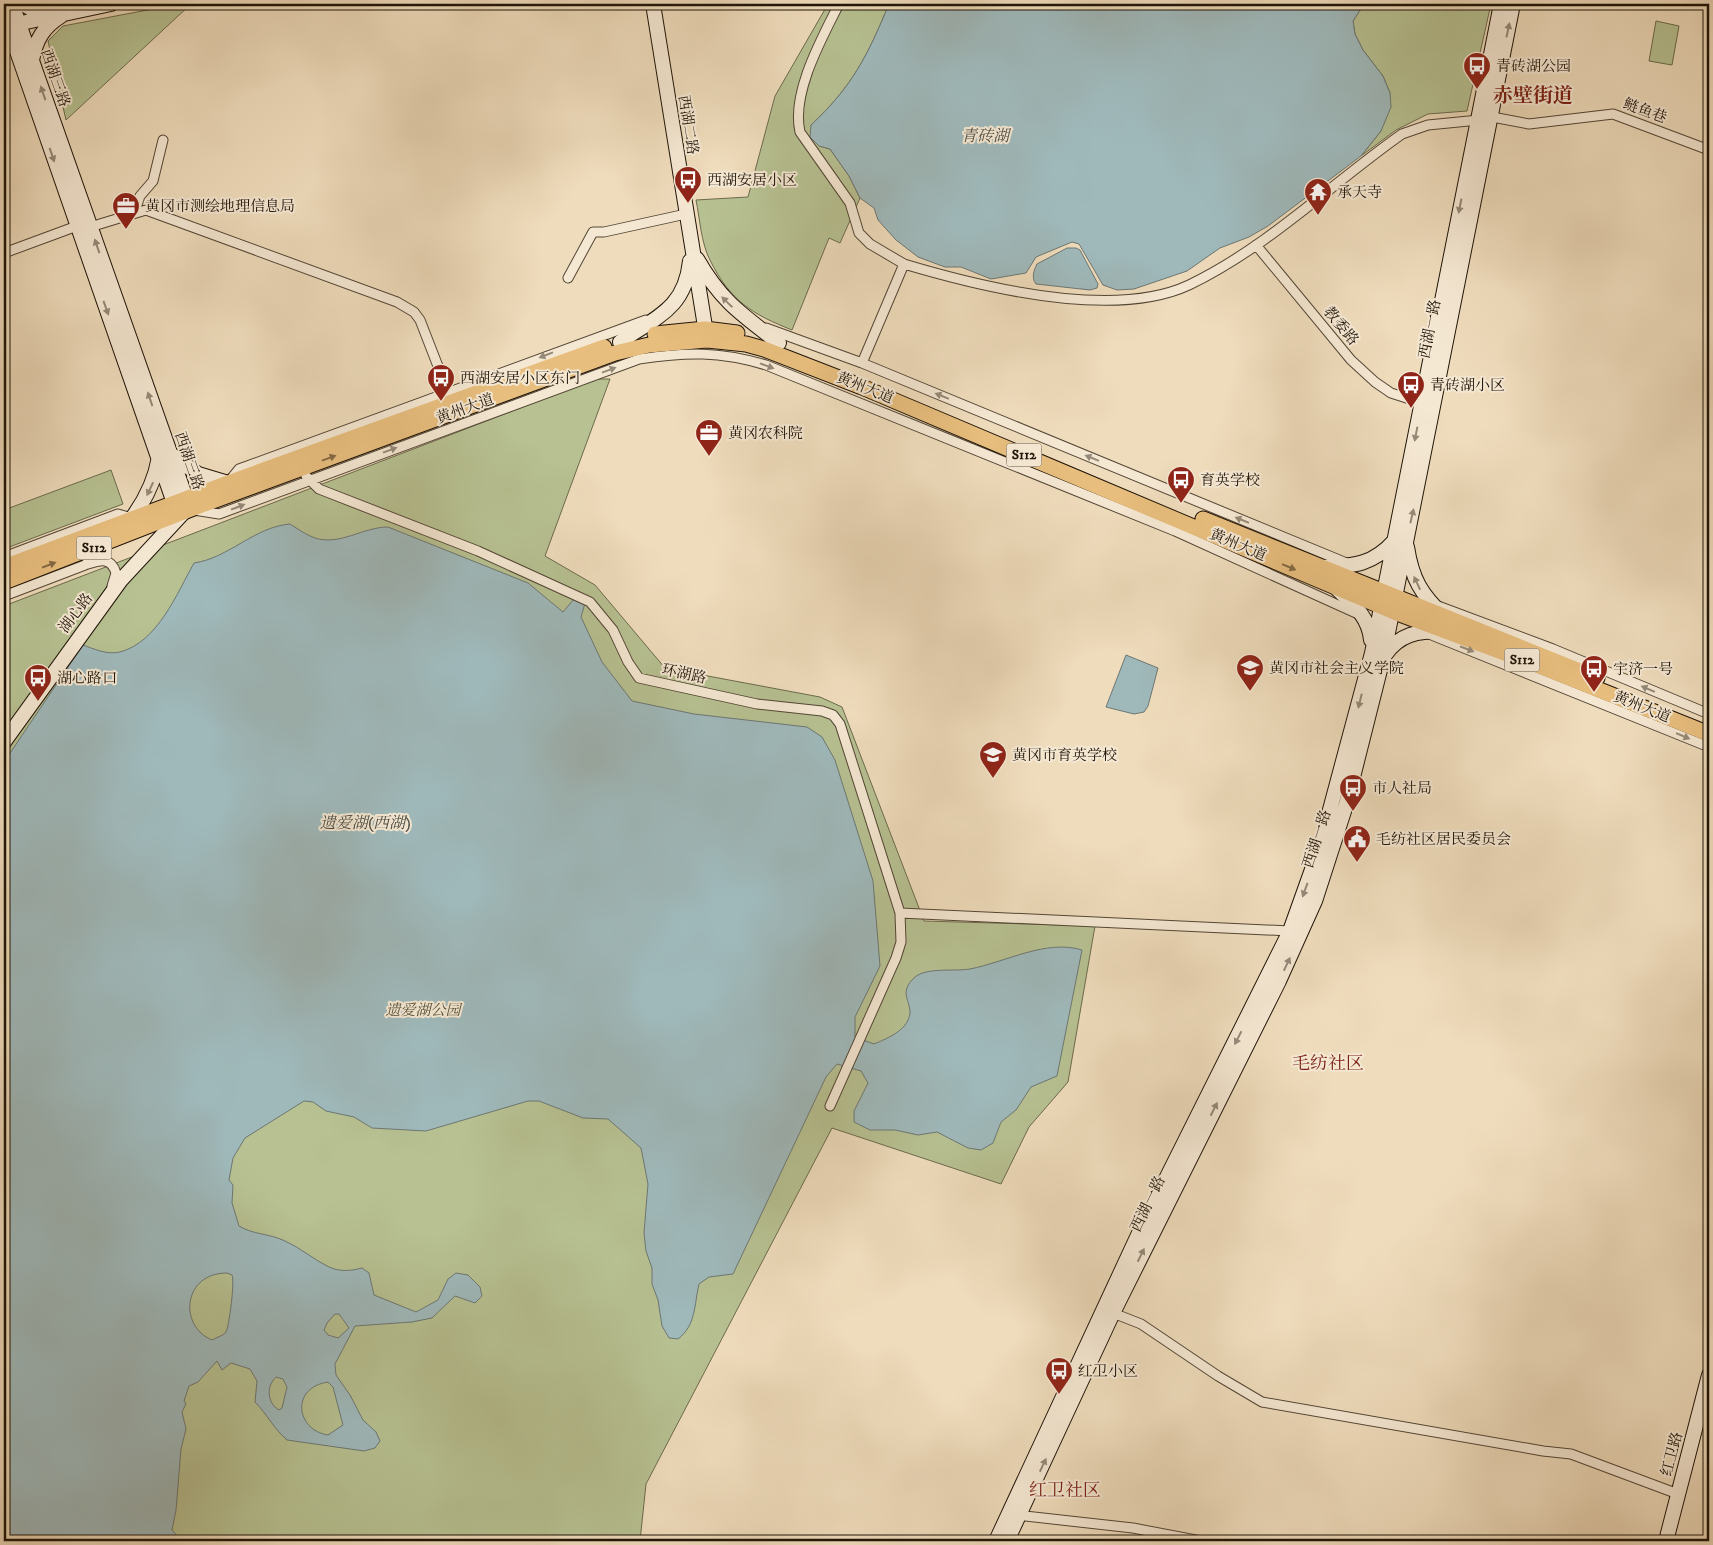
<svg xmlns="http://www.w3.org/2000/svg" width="1713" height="1545" viewBox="0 0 1713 1545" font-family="'IM FELL DW Pica','Noto Serif SC',serif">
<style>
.green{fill:#b7c192;stroke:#6b6a4d}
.water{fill:#9fb9bb;stroke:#6c7773;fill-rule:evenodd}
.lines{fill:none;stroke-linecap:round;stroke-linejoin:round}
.street-casing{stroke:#534635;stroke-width:11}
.secondary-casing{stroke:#1f1408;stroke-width:16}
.primary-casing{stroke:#1f1408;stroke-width:17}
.street{stroke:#f5e8d3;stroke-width:9}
.secondary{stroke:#f5e8d3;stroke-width:14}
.primary{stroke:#e8be7e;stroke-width:15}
.oneway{fill:#958978}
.oneway2{fill:#846943}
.labels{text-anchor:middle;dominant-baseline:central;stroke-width:4;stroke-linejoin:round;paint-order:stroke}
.shield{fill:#f5e8d3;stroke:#5f5445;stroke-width:1}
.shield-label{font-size:14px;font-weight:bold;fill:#1f1408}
.poi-label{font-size:15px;fill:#1f1408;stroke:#f5e8d3;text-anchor:start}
.street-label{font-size:15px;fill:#1f1408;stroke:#f5e8d3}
.park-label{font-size:15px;font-style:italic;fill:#545138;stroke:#f5e8d3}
.water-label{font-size:16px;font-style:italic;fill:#4c4e47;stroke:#f5e8d3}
.quarter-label{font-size:18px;fill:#7a1f14;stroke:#f5e8d3}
.district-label{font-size:20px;font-weight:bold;fill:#7a1f14;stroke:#f5e8d3}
</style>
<rect width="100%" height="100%" fill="#efdcbc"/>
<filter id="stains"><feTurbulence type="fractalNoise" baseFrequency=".004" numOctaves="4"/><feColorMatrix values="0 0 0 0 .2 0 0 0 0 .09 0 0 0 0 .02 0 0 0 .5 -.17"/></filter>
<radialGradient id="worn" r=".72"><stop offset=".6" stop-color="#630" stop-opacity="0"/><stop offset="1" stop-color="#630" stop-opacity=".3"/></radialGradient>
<!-- green -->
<path class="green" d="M179 4H191L66 120 48 41 63 26Z
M828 4H889C868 55 852 87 811 125L819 146 830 149 849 176 860 198 840 243 829 238 792 330C752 314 730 301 710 260 701 243 700 219 696 200L748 197 775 96Z
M1364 4H1491L1467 111 1428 114 1396 130 1361 156 1381 131 1390 93 1383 76 1363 50 1355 34 1353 21Z
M1656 21 1679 26 1672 65 1649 61Z
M596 379H610L545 556 595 585 665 668 820 697 842 707 924 921 1095 926 1068 1082 1029 1127 1001 1184 832 1128 646 1484 640 1541H4V606Z
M111 470 123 504 4 549V510Z"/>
<!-- water -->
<path class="water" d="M889 4H1364L1353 21 1355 34 1363 50 1383 76 1390 93 1391 107 1381 131 1361 156 1268 226 1249 237 1220 248 1187 271 1134 289 1117 290 1103 285 1079 244 1072 242 1036 257 1026 273 991 279 961 267H945L918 257 896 240 878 220 874 208 860 198 849 176 830 149 819 146 810 137 811 125C852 87 868 55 889 4Z
M1067 248H1076L1080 250 1098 284 1097 288 1090 290 1036 284C1031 278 1034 270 1037 264Z
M290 524C298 529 306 535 315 538 340 546 363 527 388 527L528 583 563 612 574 599 585 603 581 617 602 662 632 701 694 714 807 727 822 737 835 760 873 881 880 966 855 1017V1037L874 1044C888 1038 909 1030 910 1012 910 1001 900 993 912 980 923 966 953 972 970 969 1006 962 1046 939 1082 950L1057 1076 1031 1087 1016 1110 1001 1122 993 1143 981 1150 968 1148 937 1132 918 1135 895 1130H870L854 1122V1111L868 1083 861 1071 837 1064 826 1077 733 1274 709 1277 699 1284C694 1306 696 1325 678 1339L669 1338 662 1326 658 1300 652 1284V1268L646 1251 644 1233 648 1184 641 1148 608 1119 583 1118 539 1101H528L426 1131 372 1128 354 1117 326 1111 313 1102 304 1101 245 1138 233 1158 229 1180 233 1185 232 1203 239 1226C254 1235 268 1233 285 1241 301 1248 314 1260 329 1267 340 1272 351 1271 362 1268L369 1273 374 1295 416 1312 438 1300 448 1279 456 1273 468 1275 480 1287 482 1296 475 1303 455 1296 432 1318 412 1322 355 1326 335 1364 336 1375 350 1395 363 1420 376 1432 380 1441 375 1448 364 1451 287 1440C274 1429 267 1414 255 1402L257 1381 250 1369 231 1363 222 1370 217 1361 198 1382 189 1386 184 1401 186 1404 182 1412 186 1429 181 1449 176 1510 172 1530 182 1541H4V762L83 645C94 649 107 655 120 652 158 642 177 593 194 563 229 558 254 527 290 524ZM227 1273 232 1275C235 1281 229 1327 226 1332 223 1336 217 1337 212 1340 178 1326 183 1273 227 1273ZM335 1314H339L349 1328 338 1338 328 1335 324 1330 327 1323ZM276 1377 283 1379 287 1387 282 1408 279 1410C267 1403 266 1386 276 1377ZM328 1382 333 1387 343 1425 328 1435C296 1430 290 1388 328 1382Z
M1126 655 1158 668 1148 706 1144 712 1134 714 1106 707Z"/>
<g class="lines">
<defs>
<path id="street" d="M839 4C822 38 791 93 800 132L850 203 859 233 870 244 904 264
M1487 116 1529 124 1613 114 1709 150
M135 211 140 196 153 181 163 140
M90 227 146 210 397 302 414 312 420 320 448 392
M1256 245 1351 360 1375 382 1391 393 1422 403
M4 253 77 226
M568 278 593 232H604L686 214
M766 328 862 363 1349 564
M862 363 904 264C981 287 1114 320 1189 285 1268 247 1331 184 1402 134L1428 125 1479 120
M306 476 319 489 478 551 590 602 613 630 628 662 639 678 757 704 822 711 833 715 840 724 900 913 901 942 896 958 830 1106
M230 480 239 469 646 320
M194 510 219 514 639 359C687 352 719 351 766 365L1175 531 1358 614
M4 557 118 514 132 518
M88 564C101 560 111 557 116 573L112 586
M4 596 85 565 103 547
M1438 606 1553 649 1709 714
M1429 634 1709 747
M900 913 1290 931
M1113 1313 1141 1324 1218 1376 1262 1402 1543 1451 1571 1454 1678 1494
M1016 1515 1133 1528 1201 1541"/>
<path id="secondary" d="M12 4 186 498 185 509
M23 4 33 10 50 14
M653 4 707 339
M4 14 174 503 182 510
M12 25 111 4
M32 60C36 40 43 27 61 16
M697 259C721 301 741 314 779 343
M620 342C656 317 685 309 690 261
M169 453 198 474 228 483
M132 518C146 499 155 481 159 457
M1407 547C1412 579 1421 594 1444 616
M1323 567C1354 566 1373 565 1395 540
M1337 589C1353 604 1369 617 1371 640
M1385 655C1399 634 1418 631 1442 631
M4 742 121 580 184 512
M996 1541 1139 1233 1290 931 1320 847 1372 653 1501 4
M1007 1541 1113 1313 1279 981 1315 901 1346 805 1383 658 1513 4
M1666 1541 1709 1375"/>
<path id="primary" d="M655 334 705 329 737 333
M1203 519 1597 678
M4 567 228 483 604 347
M4 582 191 509 615 353 649 345 707 340 746 344 764 349 862 387 1397 613 1542 667 1709 734"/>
</defs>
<!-- street casing -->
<use href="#street" class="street-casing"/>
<!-- secondary casing -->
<use href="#secondary" class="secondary-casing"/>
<!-- primary casing -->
<use href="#primary" class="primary-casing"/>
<!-- street -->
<use href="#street" class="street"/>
<!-- secondary -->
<use href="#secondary" class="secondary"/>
<!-- primary -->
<use href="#primary" class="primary"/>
</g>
<!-- one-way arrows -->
<defs><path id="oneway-solid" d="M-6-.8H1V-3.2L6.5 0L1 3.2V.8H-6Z" transform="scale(1.25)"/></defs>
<g class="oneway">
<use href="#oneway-solid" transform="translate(1508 30) rotate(-78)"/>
<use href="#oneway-solid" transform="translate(43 93) rotate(-109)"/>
<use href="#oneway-solid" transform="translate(52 155) rotate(71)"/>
<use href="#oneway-solid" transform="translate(1460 206) rotate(101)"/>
<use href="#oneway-solid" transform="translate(97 246) rotate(-109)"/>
<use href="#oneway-solid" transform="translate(727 302) rotate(-136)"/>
<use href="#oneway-solid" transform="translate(106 308) rotate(70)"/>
<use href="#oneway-solid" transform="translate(546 355) rotate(159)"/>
<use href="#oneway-solid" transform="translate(767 366) rotate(20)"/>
<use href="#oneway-solid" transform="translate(609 370) rotate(-20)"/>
<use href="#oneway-solid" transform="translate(942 396) rotate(-158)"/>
<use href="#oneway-solid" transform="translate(150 399) rotate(-109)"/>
<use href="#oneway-solid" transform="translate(1416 434) rotate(101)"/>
<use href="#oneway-solid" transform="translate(390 450) rotate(-20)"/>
<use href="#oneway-solid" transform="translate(1092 458) rotate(-158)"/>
<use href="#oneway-solid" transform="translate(150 489) rotate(115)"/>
<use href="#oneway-solid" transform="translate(238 507) rotate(-21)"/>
<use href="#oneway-solid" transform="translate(1412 516) rotate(-77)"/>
<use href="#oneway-solid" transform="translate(1242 520) rotate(-158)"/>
<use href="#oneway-solid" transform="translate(1417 583) rotate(-115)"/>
<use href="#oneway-solid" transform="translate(1467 649) rotate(21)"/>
<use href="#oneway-solid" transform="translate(1648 689) rotate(-157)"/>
<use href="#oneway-solid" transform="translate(1360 701) rotate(104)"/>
<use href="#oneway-solid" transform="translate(1683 736) rotate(23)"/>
<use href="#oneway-solid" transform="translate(1305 890) rotate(110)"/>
<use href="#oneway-solid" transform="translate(1287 964) rotate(-65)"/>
<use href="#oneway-solid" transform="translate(1238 1038) rotate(117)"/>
<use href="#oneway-solid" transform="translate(1214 1109) rotate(-63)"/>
<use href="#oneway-solid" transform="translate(1141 1255) rotate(-64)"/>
<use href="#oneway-solid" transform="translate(1043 1465) rotate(-65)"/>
</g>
<g class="oneway2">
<use href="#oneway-solid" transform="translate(329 458) rotate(-20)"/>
<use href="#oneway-solid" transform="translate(49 565) rotate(-21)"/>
<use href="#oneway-solid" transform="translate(1289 567) rotate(23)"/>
</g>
<!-- icons -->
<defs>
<symbol id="bus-pin" viewBox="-11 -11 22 30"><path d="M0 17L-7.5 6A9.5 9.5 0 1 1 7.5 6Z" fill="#8f2418" stroke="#f5e8d3"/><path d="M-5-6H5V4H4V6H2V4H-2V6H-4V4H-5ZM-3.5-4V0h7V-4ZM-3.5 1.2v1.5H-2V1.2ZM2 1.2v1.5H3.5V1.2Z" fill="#fff"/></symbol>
<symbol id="temple-pin" viewBox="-11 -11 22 30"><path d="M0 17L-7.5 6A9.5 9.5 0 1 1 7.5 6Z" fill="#8f2418" stroke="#f5e8d3"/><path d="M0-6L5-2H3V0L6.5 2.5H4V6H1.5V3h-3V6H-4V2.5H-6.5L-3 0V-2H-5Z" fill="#fff"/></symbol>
<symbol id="office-pin" viewBox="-11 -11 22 30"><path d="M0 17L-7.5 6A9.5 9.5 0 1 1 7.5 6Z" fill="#8f2418" stroke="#f5e8d3"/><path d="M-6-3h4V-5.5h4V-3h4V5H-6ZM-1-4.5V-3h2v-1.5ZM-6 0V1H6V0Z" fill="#fff"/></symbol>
<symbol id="university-pin" viewBox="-11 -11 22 30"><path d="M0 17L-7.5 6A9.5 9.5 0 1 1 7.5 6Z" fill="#8f2418" stroke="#f5e8d3"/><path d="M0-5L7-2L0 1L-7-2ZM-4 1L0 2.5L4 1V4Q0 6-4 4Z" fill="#fff"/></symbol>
<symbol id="school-pin" viewBox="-11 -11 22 30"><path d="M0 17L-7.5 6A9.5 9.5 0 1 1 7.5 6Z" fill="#8f2418" stroke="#f5e8d3"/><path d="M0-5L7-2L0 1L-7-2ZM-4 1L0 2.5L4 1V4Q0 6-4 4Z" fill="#fff"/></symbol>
<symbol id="civic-pin" viewBox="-11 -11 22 30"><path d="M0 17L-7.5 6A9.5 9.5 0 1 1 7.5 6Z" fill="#8f2418" stroke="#f5e8d3"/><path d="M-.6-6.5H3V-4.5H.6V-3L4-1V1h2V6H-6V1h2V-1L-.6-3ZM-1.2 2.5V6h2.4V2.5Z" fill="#fff"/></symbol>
</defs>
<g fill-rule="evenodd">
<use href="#bus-pin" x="1461" y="50" width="32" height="43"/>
<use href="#bus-pin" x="672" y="164" width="32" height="43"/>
<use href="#temple-pin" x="1302" y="176" width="32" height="43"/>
<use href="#office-pin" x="110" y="190" width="32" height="43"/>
<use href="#bus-pin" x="425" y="362" width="32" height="43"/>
<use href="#bus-pin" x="1395" y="369" width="32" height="43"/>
<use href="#office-pin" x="693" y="417" width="32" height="43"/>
<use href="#bus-pin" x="1165" y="464" width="32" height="43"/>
<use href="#university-pin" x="1234" y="652" width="32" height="43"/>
<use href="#bus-pin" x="1578" y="653" width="32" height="43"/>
<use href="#bus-pin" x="22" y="662" width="32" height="43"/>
<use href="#school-pin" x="977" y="739" width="32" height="43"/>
<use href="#bus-pin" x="1337" y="772" width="32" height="43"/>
<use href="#civic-pin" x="1341" y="823" width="32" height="43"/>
<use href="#bus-pin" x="1043" y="1355" width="32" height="43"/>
</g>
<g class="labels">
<!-- shield labels -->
<g class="shield">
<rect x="1006.5" y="443.5" width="35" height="23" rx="4"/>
<rect x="76.5" y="536.5" width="35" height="23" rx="4"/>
<rect x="1504.5" y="648.5" width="35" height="23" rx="4"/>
</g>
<g class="shield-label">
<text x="1024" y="455">S112</text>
<text x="94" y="548">S112</text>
<text x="1522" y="660">S112</text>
</g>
<!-- poi labels -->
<g class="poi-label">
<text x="1496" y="66">青砖湖公园</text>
<text x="707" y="180">西湖安居小区</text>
<text x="1337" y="192">承天寺</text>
<text x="145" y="206">黄冈市测绘地理信息局</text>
<text x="460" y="378">西湖安居小区东门</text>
<text x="1430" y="385">青砖湖小区</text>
<text x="728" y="433">黄冈农科院</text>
<text x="1200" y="480">育英学校</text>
<text x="1269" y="668">黄冈市社会主义学院</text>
<text x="1613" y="669">宇济一号</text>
<text x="57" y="678">湖心路口</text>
<text x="1012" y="755">黄冈市育英学校</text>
<text x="1372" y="788">市人社局</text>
<text x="1376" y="839">毛纺社区居民委员会</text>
<text x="1078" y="1371">红卫小区</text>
</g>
<!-- street labels -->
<g class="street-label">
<text transform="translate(55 78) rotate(71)">西湖三路</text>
<text transform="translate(1645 111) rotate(20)">鲢鱼巷</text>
<text transform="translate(688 125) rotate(81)">西湖二路</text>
<text transform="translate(1341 326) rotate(50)">教委路</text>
<text transform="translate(1430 329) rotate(-79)">西湖一路</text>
<text transform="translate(865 388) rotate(22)">黄州大道</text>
<text transform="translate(465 409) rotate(-20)">黄州大道</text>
<text transform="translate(189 461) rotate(71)">西湖三路</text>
<text transform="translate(1238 545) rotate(23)">黄州大道</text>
<text transform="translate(76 613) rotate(-53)">湖心路</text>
<text transform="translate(684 674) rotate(12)">环湖路</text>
<text transform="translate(1642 707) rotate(22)">黄州大道</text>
<text transform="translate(1317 839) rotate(-72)">西湖一路</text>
<text transform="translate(1148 1204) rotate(-64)">西湖一路</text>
<text transform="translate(1672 1454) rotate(-75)">红卫路</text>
</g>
<!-- park labels -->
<g class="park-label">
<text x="423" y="1010">遗爱湖公园</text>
</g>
<!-- water labels -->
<g class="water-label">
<text x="985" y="136">青砖湖</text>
<text x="365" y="823">遗爱湖(西湖)</text>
</g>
<!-- quarter labels -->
<g class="quarter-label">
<text x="1328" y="1064">毛纺社区</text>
<text x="1065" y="1491">红卫社区</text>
</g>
<!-- district labels -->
<g class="district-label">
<text x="1533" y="96">赤壁街道</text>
</g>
</g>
<!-- margin -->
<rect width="1713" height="1545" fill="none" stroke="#efdcbc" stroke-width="20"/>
<rect x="5" y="5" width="1703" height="1535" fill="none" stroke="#1f1408" stroke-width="2.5"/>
<rect x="10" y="10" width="1693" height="1525" fill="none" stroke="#1f1408"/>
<rect width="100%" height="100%" filter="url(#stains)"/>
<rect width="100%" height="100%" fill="url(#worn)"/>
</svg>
